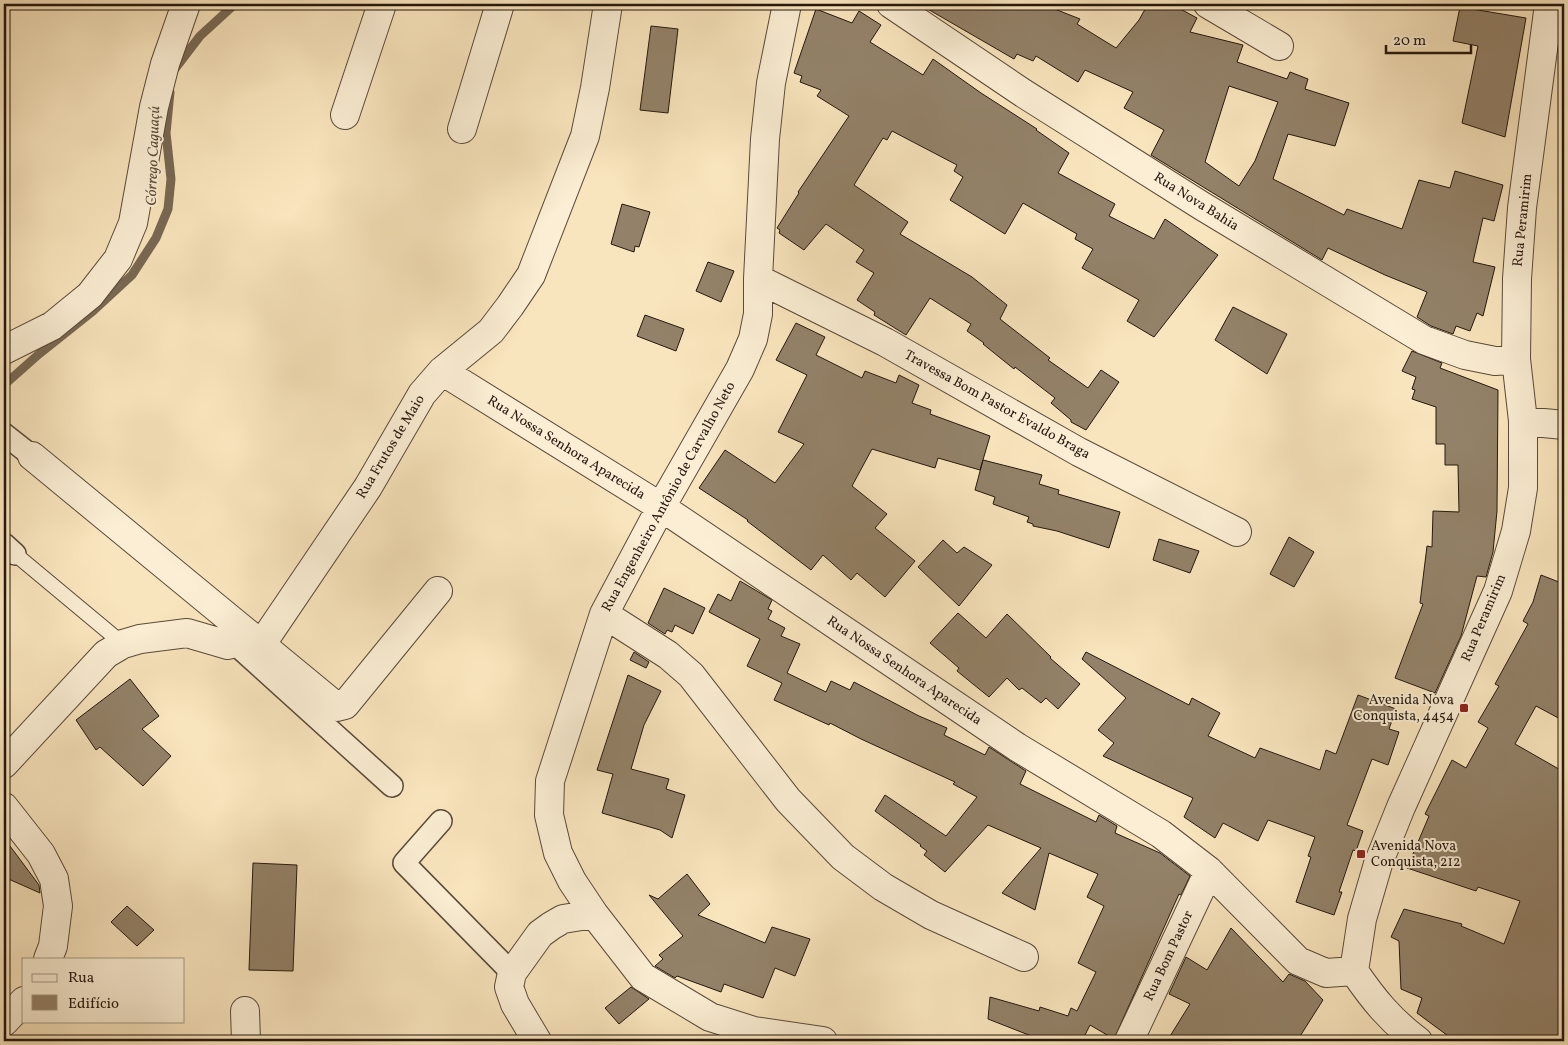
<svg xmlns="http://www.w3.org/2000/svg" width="1568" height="1045" viewBox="0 0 1568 1045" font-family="Vollkorn,serif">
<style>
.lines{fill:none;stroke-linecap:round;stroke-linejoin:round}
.stream{stroke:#796954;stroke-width:9}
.building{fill:#938269;stroke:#25170f;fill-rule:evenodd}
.service-casing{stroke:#5a4a3a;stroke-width:16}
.pedestrian-casing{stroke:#5a4a3a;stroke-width:24}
.minor-casing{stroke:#5a4a3a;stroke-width:30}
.service{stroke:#fbeed4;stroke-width:14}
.pedestrian{stroke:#fbeed4;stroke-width:21}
.minor{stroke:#fbeed4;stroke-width:28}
.poi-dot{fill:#8f2418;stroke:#fbeed4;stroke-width:2}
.labels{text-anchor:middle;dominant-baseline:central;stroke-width:4;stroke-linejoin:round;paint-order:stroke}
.street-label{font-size:14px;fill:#25170f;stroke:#fbeed4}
.poi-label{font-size:14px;fill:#25170f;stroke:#fbeed4;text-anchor:end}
.water-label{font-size:15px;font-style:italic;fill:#5d4d3d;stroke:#fbeed4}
</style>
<rect width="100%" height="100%" fill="#f9e5bd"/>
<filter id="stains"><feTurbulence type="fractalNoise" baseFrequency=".004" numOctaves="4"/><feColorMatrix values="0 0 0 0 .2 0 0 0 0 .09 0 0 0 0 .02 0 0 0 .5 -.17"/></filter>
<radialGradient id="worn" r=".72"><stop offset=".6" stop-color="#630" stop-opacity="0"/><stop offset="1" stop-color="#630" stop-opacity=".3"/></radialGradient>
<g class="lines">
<!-- stream -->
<path class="stream" d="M174 70 200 36 235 4
M4 385 39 354 93 311 132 275 156 238 168 209 171 179 166 133 170 92"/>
</g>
<!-- building -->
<path class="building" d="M919 4H1042L1080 19 1077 24 1116 48 1139 20 1148 4H1171L1197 18 1190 32 1243 45 1237 62 1287 79 1290 72 1308 79 1305 89 1349 103 1335 146 1288 134 1273 179 1344 215 1347 209 1402 229 1419 180 1450 188 1455 171 1503 185 1494 221 1483 218 1473 262 1495 267 1483 316 1477 313 1470 331 1456 326 1453 334 1431 326 1417 317 1427 292 1385 275 1328 248 1322 260 1151 155 1164 130 1124 108 1133 92 1085 70 1078 82 1036 56 1033 61 1017 54 1014 59ZM1229 86 1278 102 1255 161 1239 186 1205 162Z
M1460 7 1526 18 1505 137 1462 123 1478 46 1453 41Z
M816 9 852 23 859 11 881 25 870 42 923 75 933 59 981 93 1037 129 1036 130 1069 153 1058 173 1115 204 1109 216 1154 239 1165 219 1218 255 1154 337 1127 321 1139 300 1082 268 1093 249 1075 239 1077 234 1023 203 1005 234 950 200 963 177 954 171 957 165 892 131 887 140 883 138 854 185 908 222 900 234 972 277 1007 305 1000 319 1050 358 1048 360 1088 388 1101 370 1119 382 1086 430 1071 422V420L1051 403 1055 398 1015 367 1014 369 983 344 984 343 967 331 971 324 930 298 906 335 874 315 875 312 857 300 874 273 856 262 864 250 826 224 804 250 779 233 780 230 777 228 799 193 798 192 849 116 817 96 821 90 800 82 802 76 794 73Z
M651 26 678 29 668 113 640 110Z
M622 204 650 212 639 247 635 246 634 252 611 244Z
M708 262 734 271 721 302 696 291Z
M1233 307 1287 334 1267 374 1215 340Z
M645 315 684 329 676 351 637 336Z
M796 323 825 337 816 355 862 378 865 371 896 383 899 375 919 385 912 403 931 410 930 414 990 436 980 470 938 458 935 468 872 449 852 486 887 514 875 528 915 561 885 597 857 573 851 580 823 555 811 570 747 521 748 520 699 488 725 450 775 483 804 444 778 432 807 375 776 360Z
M1412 351 1442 363 1440 368 1498 390 1497 511 1493 552 1486 577 1477 576 1461 636 1435 693 1395 678 1423 604 1420 603 1427 546 1432 547 1433 511 1459 512 1458 465H1445V444H1436V407L1412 399 1415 390 1412 389 1416 377 1402 371Z
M983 460 1042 475 1039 484 1059 490 1058 494 1120 512 1109 548 1057 531 1033 526V524L1027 522 1029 517 993 504 995 497 975 490Z
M1289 537 1314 552 1294 587 1270 574Z
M1159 539 1199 551 1190 573 1153 560Z
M943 540 957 553 964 547 992 565 959 606 918 567Z
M1541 575 1564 584V721L1536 706 1515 744 1564 772V1041H1455L1417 1013 1422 998 1401 989 1399 941 1391 937 1404 909 1462 924 1461 926 1504 944 1520 901 1478 887 1476 891 1407 868 1429 816 1425 814 1452 760 1466 768 1488 728 1478 722 1499 686 1495 684 1528 624 1523 621 1533 602Z
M740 581 772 600 768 609 772 611 768 619 785 628 781 636 800 644 787 673 826 692 831 681 850 690 854 682 919 716 947 728 944 735 985 755 989 747 1026 771 1020 784 1096 822 1099 815 1117 826 1115 833 1160 853 1190 876 1181 895 1179 894 1114 1039 1090 1025 1082 1041H1044L988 1019 990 997 1039 1011 1040 1007 1068 1016 1071 1008 1077 1011 1096 972 1078 963 1104 906 1087 897 1098 874 1049 853 1035 910 1002 893 1041 848 988 825 945 872 924 855 927 851 920 846 921 845 875 811 885 795 946 836 977 797 953 784 955 782 861 739 830 723 829 725 774 700 782 683 747 666 760 639 709 612 718 594 731 601Z
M664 588 705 608 693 634 675 625 672 632 667 630 665 634 648 623Z
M958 613 986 638 1007 614 1051 657 1050 658 1080 684 1058 709 1046 698 1041 703 1022 688 1019 690 1007 678 989 697 957 671 959 668 930 643Z
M634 652 649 662 646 668 630 660Z
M1086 652 1189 705 1192 698 1220 713 1208 736 1255 758 1260 748 1320 770 1326 750 1336 754 1358 695 1396 709 1389 729 1399 732 1388 765 1372 759 1347 825 1363 831 1356 851 1353 850 1339 892H1342L1334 915 1296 902 1311 857 1308 856 1315 837 1268 820 1258 841 1223 823 1215 838 1184 817 1193 798 1103 756 1114 743 1098 730 1126 698 1082 659Z
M628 675 661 691 644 725 631 769 669 779 666 789 685 795 672 838 660 830 602 813 613 774 597 770Z
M130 679 159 716 142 729 171 756 143 786 100 747 96 750 76 720Z
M4 838 39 885 40 893 4 877Z
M253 863 297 865 293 971 249 970Z
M687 874 710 904 698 915 765 943 772 927 810 939 795 976 775 968 763 998 724 984 721 992 677 976 675 978 655 966 663 959 659 955 683 936 649 895 658 899Z
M127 906 154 930 137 946 111 922Z
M1231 928 1283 982 1289 974 1305 981 1323 1000 1297 1041H1167L1190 1004 1169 994 1186 957 1207 970Z
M631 987 649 999 619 1024 605 1008Z"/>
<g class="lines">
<defs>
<path id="service" d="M15 554 123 644"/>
<path id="pedestrian" d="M4 434 32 456
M4 544 15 554
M234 643 392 786
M441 821 404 863 512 973"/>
<path id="minor" d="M787 4 771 83 765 139 758 279V314L753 339 740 369 661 507 604 614 550 781 549 815 558 853 572 881 594 914 643 977 710 1017 754 1031 823 1041
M891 4 1023 93 1202 206 1424 340 1465 355 1495 361 1516 359
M1208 4 1279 46
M345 115 382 4
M462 129 500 4
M758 279 885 342 1079 452 1237 532
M4 350 52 326 90 295 118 259 133 223 154 107 165 64 186 4
M442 371 661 507 1017 747 1161 834 1209 871 1298 961 1326 973 1354 971
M1523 421 1564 425
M32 456 337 707 345 705 438 591
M604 614 668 655 691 675 788 800 843 857 883 887 931 915 1024 957
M261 645 368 487 422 394 442 371 491 331 510 306 531 275 585 136 595 88 608 4
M4 764 106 654 123 644 140 639 187 633 228 645 234 643 246 633
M4 807 41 854 54 879 58 906 53 946 48 959
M245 1011 246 1041
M4 1022 24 1001
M537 1041 515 1004 509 987 512 973 540 934 551 926 563 919 594 914
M1129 1041 1209 871
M1418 1041C1390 1020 1373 999 1354 971L1362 919 1378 864 1401 807 1498 591 1516 531 1523 488V421L1516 359 1517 279 1522 208 1549 4"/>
</defs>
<!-- service casing -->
<use href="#service" class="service-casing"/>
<!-- pedestrian casing -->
<use href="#pedestrian" class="pedestrian-casing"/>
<!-- minor casing -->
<use href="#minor" class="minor-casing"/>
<!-- service -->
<use href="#service" class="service"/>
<!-- pedestrian -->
<use href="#pedestrian" class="pedestrian"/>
<!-- minor -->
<use href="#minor" class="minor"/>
</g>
<!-- markers -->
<g class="poi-dot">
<rect x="1459" y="703" width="10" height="10" rx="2.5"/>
<rect x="1356" y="849" width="10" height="10" rx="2.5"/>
</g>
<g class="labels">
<!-- street labels -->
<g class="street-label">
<text transform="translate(1196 202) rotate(32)">Rua Nova Bahia</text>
<text transform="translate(1523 220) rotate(-84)">Rua Peramirim</text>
<text transform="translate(997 405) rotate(29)">Travessa Bom Pastor Evaldo Braga</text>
<text transform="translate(391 447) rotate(-59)">Rua Frutos de Maio</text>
<text transform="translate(566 448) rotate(32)">Rua Nossa Senhora Aparecida</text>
<text transform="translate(669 497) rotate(-61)">Rua Engenheiro Antônio de Carvalho Neto</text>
<text transform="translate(1484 618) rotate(-67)">Rua Peramirim</text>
<text transform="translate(904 671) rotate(34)">Rua Nossa Senhora Aparecida</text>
<text transform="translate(1169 956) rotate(-65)">Rua Bom Pastor</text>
</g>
<!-- poi labels -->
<g class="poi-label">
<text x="1454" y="700">Avenida Nova<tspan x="1454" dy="16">Conquista, 4454</tspan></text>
<text x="1371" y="846" text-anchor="start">Avenida Nova<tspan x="1371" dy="16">Conquista, 212</tspan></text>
</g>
<!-- water labels -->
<g class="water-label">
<text transform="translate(154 156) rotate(-88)">Córrego Caguaçú</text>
</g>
</g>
<!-- margin -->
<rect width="1568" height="1045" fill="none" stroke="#f9e5bd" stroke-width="20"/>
<rect x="5" y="5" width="1558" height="1035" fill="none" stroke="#25170f" stroke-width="2.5"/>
<rect x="10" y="10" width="1548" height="1025" fill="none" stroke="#25170f"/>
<!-- legend -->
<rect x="22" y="958" width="162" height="65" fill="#fbeed4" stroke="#a59885"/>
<rect x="32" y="974" width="25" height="8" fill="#fbeed4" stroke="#a59885"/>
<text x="68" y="982" font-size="15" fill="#25170f">Rua</text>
<rect x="32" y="995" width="25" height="15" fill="#938269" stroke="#a59885"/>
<text x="68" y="1008" font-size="15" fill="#25170f">Edifício</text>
<!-- scale -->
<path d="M1386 45v8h85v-8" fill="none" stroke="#25170f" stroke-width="2.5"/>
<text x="1393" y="45" font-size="15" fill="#25170f" stroke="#fbeed4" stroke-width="4" paint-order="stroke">20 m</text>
<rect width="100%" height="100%" filter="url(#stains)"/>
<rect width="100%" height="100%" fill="url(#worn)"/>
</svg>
